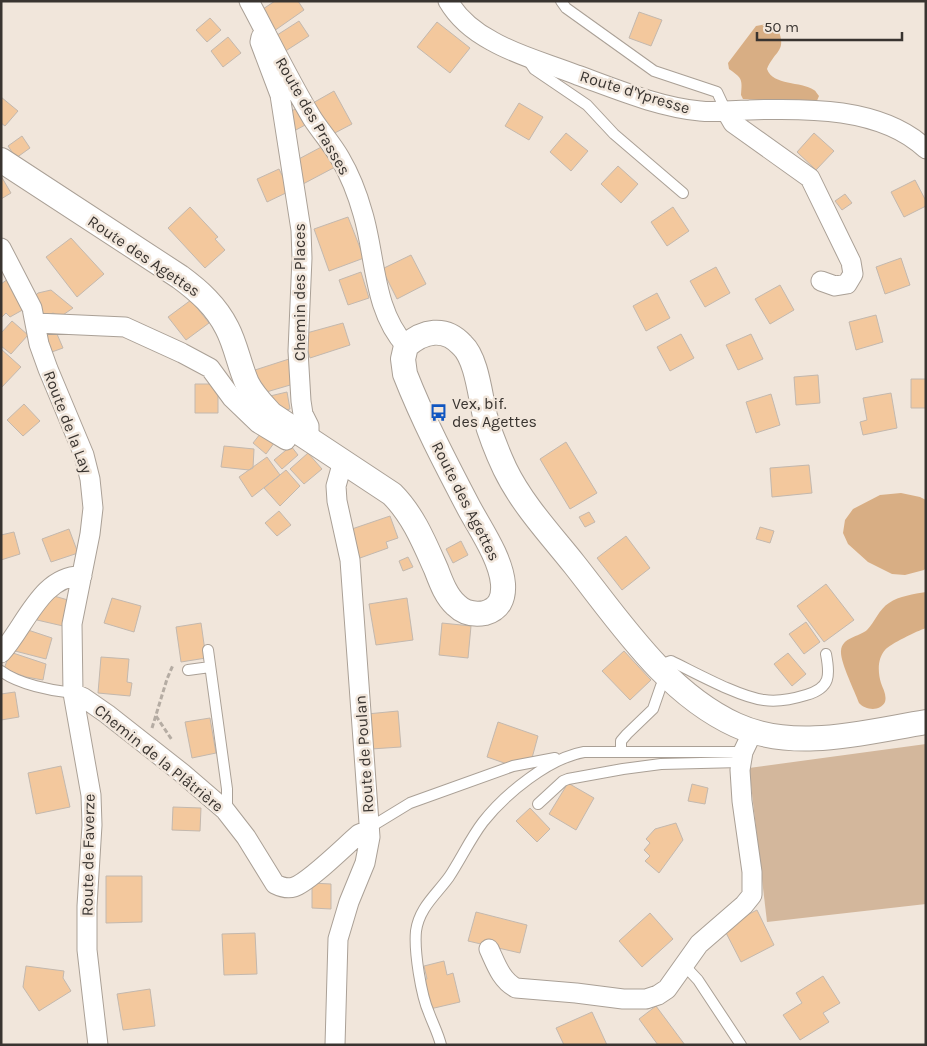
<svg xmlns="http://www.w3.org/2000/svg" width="927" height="1046" viewBox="0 0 927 1046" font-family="Karla,sans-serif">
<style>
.green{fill:#d3b79c}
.forest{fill:#d8ae84}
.building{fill:#f3c89d;stroke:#c3b8ae}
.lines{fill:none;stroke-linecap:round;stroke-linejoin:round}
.service-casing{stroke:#aaa096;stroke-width:12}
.minor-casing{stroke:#aaa096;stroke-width:21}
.tertiary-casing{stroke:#aaa096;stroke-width:26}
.path{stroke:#b5aca3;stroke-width:3;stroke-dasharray:5 2.5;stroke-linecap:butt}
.service{stroke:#fff;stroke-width:10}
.minor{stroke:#fff;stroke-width:19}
.tertiary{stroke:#fff;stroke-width:24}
.labels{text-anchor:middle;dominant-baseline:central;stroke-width:5;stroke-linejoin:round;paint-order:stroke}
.street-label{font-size:16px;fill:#393430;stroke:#f1e6db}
.poi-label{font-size:16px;fill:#393430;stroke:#f1e6db;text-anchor:start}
</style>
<rect width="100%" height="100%" fill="#f1e6db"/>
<!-- green -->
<path class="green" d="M926 744V904L767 922 749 768Z"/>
<!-- forest -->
<path class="forest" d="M766 24 778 29C787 52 775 50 767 69 773 86 801 81 814 90 816 91 817 94 819 96L816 103 743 99 741 95C742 79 743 79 729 69L728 63 756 26Z
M901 493 920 497 926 500V568L924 570 905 575 892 574 868 562 848 544 843 533 845 520 853 509 880 495Z
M926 592V628C917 631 890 644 885 650 877 659 878 673 881 683 883 689 887 695 885 702 880 712 865 710 859 703 855 692 840 662 841 651 842 637 859 637 867 630 875 622 879 609 889 603 899 596 914 594 926 592Z"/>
<!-- building -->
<path class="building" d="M275 1H298L304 10 274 31 260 11Z
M639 12 662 20 651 46 629 38Z
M210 18 221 30 207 42 196 30Z
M299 21 309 36 284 52 274 37Z
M437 22 470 48 450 73 417 47Z
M228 37 241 53 223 67 211 51Z
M334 91 352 124 329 136 311 104Z
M1 97 18 111 5 126 1 123Z
M519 103 543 117 529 140 505 126Z
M299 107 307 124 294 131 286 114Z
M566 133 588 151 571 171 550 152Z
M814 133 834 151 816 170 797 152Z
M22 136 30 148 16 158 8 146Z
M325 145 337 166 303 184 295 161Z
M618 166 638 184 621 203 601 184Z
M279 169 290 191 267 202 257 179Z
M1 176 11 193 1 199Z
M915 180 926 201V206L904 217 891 192Z
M845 194 852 203 842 210 835 201Z
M190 207 218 237 215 239 225 250 205 268 168 228Z
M673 207 689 231 667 246 651 222Z
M348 217 364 258 329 271 314 229Z
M71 238 104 274 77 297 46 257Z
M411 255 426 284 397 299 382 269Z
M901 258 910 285 885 294 876 267Z
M716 267 730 293 705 307 690 281Z
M361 272 369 298 348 305 339 280Z
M8 279 26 308 10 317 6 313 1 318V284Z
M780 285 794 310 770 324 755 299Z
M51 290 73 308 60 317 53 313 46 317 33 298 38 293Z
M657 293 670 318 646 331 633 306Z
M191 300 209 323 186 340 168 317Z
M876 315 883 342 856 350 849 322Z
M12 321 28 335 11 354 1 346V333Z
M343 323 350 345 310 358 303 334Z
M54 327 63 348 49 353 41 332Z
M681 334 694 358 670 371 657 347Z
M751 334 763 359 738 370 726 345Z
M1 349 21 367 1 388Z
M289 359 297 383 263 393 255 370Z
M818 375 820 403 796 405 794 377Z
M911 379H926V408H911Z
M195 384H218V413H195Z
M287 392 290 409 274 413 270 396Z
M891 393 897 428 863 435 860 422 867 420 863 398Z
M771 394 780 425 756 433 746 402Z
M24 404 40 421 23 436 7 420Z
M264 429 277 439 266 454 253 443Z
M566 442 597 493 570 509 540 459Z
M224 446 254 449 253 468 249 470 221 467Z
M291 446 298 455 282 469 274 460Z
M308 453 322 469 304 484 290 469Z
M267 457 280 475 252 497 239 477Z
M809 465 812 493 772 497 770 468Z
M286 470 300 486 280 506 264 488Z
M279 511 291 525 277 536 265 523Z
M589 512 595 522 585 527 579 517Z
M390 516 398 538 386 542 388 548 360 558 349 530Z
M760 527 774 531 770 543 756 539Z
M69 529 78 553 51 562 42 539Z
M14 532 20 554 1 560V535Z
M626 536 650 568 622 590 597 558Z
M461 541 468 555 453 563 446 549Z
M408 557 413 567 403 571 399 561Z
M826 584 854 620 824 642 797 606Z
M47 594 68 600 63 626 37 620Z
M112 598 141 606 134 632 104 623Z
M407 598 413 640 376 645 369 604Z
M806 622 820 642 804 654 789 634Z
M201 623 206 658 181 662 176 627Z
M442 623 471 626 468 658 439 655Z
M22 628 52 638 46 659 15 651Z
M624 651 651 680 630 700 602 671Z
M10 652 46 664 43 680 26 677 4 669Z
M788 653 806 674 792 686 774 664Z
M101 657 129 659 127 682 132 683 130 696 98 693Z
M15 692 19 717 1 720V694Z
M398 711 401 747 371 749 367 714Z
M210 718 216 753 192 758 185 722Z
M498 722 538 736 532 758 510 765 487 757Z
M61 766 70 807 36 814 28 773Z
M568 783 594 798 576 830 549 814Z
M692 784 708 788 705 804 688 801Z
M173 807 201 808 200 831 172 830Z
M530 808 550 829 537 842 516 821Z
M676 823 683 840 659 873 645 861 650 856 644 850 650 843 646 839 655 829Z
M106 876H142V922L106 923Z
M312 883 331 884V909L312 908Z
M757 910 774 945 741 962 723 927Z
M476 912 527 925 520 953 468 941Z
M650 913 673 939 642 967 619 941Z
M255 933 257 974 224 975 222 934Z
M444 961 447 975 453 973 460 1002 430 1009 423 980 427 979 424 966Z
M26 966 64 971 63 978 71 991 39 1011 23 987Z
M823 976 840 1003 823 1013 829 1022 800 1040 783 1015 802 1003 796 993Z
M150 989 155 1026 123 1030 117 994Z
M656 1006 685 1045H658L639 1019Z
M592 1012 607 1045H564L556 1028Z"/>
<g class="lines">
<defs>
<path id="service" d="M561 1 566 8 654 71 717 92 726 111
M528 60 534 69 587 105 614 134 683 193
M208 650 227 789V806L225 810
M657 666 671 661C696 673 739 697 764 700 778 702 793 699 806 695 831 688 830 675 826 654
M188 670 210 667
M1 671C18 684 52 691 73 693
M621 752V741L627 734 653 709 661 686 669 677
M538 804 563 781 568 779 623 769 661 764 741 762
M369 828 410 803 513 766 555 758
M684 965 698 980 741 1045
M441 1045C438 1033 433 1024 429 1013 421 995 414 951 416 931 419 908 436 895 449 877 461 859 470 839 483 822 505 794 549 758 584 752H743"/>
<path id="minor" d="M249 1C270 40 289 80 312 118 321 132 332 144 340 158 350 175 358 196 363 214 376 258 373 310 406 346
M448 1C458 18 475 32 492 41 518 56 549 64 577 75 616 89 658 107 700 111 716 113 733 110 749 110 805 108 882 107 926 149
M266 33 261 37 260 42 280 95 301 230 302 258 298 351 301 401 303 414 309 426V432L306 437
M726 111 733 123 810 178 851 262 853 274 847 284 835 286 821 281
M1 248 32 308 39 344 48 369 84 455 90 479 93 508 90 534 72 624 73 693 91 795 92 825 87 906V950L98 1045
M36 323 125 327 182 353 210 368 232 398 258 423 286 440
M1 653C25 627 42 574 82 576
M73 693 84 698 107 714 182 773 225 810 246 837 275 884C281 887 288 889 294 887 309 882 345 846 359 834L369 830
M489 949C496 964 501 980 516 988L576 993 623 999H646L658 995 667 989 699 944 744 905 752 895V872L742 801 740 770 743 752 753 731
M335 1045 338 939 349 902 365 863 370 837 350 560 337 501 336 486 343 461"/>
<path id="tertiary" d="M1 160 180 277C199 291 216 306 227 328 236 345 239 365 247 383 253 395 262 404 271 414L392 494C413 515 424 542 436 569 441 582 446 596 456 605 464 613 474 615 485 613 499 609 504 599 503 584 501 559 481 530 469 508 446 464 423 420 405 374L403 359 406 346C423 331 445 326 462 345 477 359 480 396 485 416 490 434 497 452 505 469 522 504 550 534 574 564 620 622 666 693 736 725 795 752 865 732 926 722"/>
</defs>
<!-- service casing -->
<use href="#service" class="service-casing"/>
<!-- minor casing -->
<use href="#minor" class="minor-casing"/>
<!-- tertiary casing -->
<use href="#tertiary" class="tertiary-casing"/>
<!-- path -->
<path class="path" d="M156 716 172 740
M152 728 167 679 173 665"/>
<!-- service -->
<use href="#service" class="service"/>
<!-- minor -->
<use href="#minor" class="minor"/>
<!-- tertiary -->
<use href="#tertiary" class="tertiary"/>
</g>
<!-- icons -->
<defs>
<symbol id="bus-bare" viewBox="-9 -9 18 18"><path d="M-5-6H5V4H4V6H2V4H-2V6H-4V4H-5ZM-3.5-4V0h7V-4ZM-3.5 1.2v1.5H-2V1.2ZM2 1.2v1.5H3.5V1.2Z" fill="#1056c1" stroke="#f1e6db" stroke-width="2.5" paint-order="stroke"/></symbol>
</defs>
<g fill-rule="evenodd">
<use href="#bus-bare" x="426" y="400" width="25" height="25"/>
</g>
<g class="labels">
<!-- street labels -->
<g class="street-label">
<text transform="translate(635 92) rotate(17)">Route d'Ypresse</text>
<text transform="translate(313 116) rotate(60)">Route des Prasses</text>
<text transform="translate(144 256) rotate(34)">Route des Agettes</text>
<text transform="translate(299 292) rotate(-90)">Chemin des Places</text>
<text transform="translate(68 422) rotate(69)">Route de la Lay</text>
<text transform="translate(466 501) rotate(63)">Route des Agettes</text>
<text transform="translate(364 754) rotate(-94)">Route de Poulan</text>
<text transform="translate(159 758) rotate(39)">Chemin de la Plâtrière</text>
<text transform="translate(88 855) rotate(-89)">Route de Faverze</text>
</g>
<!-- poi labels -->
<g class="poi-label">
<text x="452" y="403">Vex, bif.<tspan x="452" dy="18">des Agettes</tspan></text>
</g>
</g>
<!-- border -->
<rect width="927" height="1046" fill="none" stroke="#393430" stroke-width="5"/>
<!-- scale -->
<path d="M757 32v8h145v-8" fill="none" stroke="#393430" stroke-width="2.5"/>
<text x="764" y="32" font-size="15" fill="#393430" stroke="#f1e6db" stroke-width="4" paint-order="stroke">50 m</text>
</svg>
